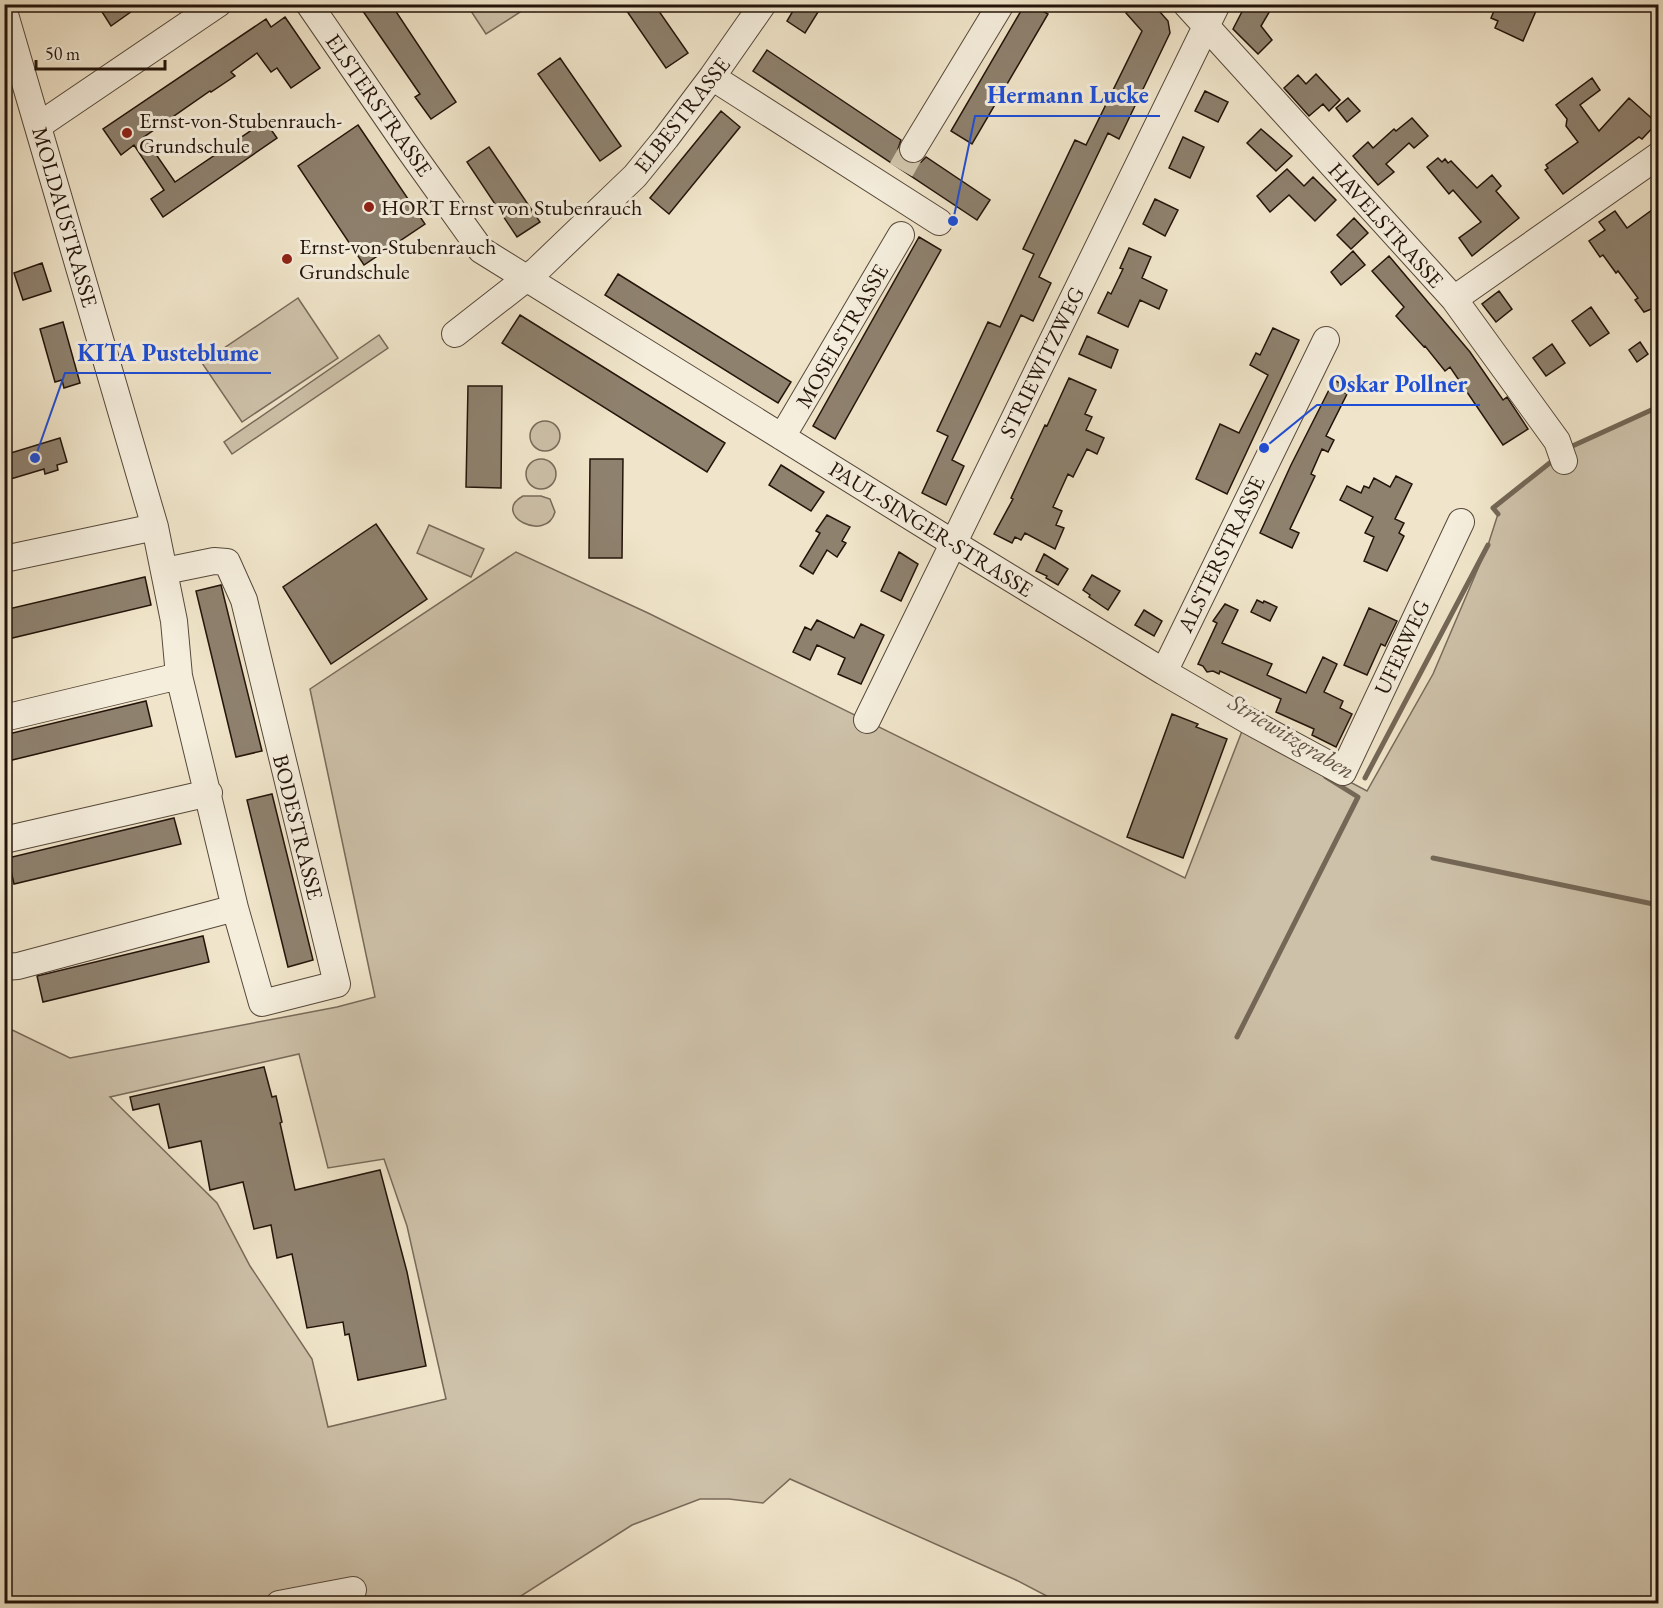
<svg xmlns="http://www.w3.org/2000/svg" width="1663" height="1608" viewBox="0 0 1663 1608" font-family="'EB Garamond',serif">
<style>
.green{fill:#cdc1a9;stroke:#786a5a;stroke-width:1.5;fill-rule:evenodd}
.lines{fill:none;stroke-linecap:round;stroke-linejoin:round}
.stream{stroke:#746756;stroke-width:5}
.building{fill:#8e816e;stroke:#23140a;stroke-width:1.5}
.minor-tunnel{stroke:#d1c6ad;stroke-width:26;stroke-dasharray:26 13;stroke-linecap:butt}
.minor-casing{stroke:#56483a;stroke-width:28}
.minor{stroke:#f5eedd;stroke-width:26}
.poi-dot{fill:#8f2418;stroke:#f5eedd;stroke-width:2}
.labels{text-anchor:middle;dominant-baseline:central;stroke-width:6;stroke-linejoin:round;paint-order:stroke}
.street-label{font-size:22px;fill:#23140a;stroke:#f5eedd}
.poi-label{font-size:22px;fill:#23140a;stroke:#f5eedd;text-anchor:start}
.water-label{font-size:24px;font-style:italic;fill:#605243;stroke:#f5eedd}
.leader{fill:none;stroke:#1d4ed8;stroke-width:2}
.callout-dot{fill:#1d4ed8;stroke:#f5eedd;stroke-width:2}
.callout-label{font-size:24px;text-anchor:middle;font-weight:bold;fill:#1d4ed8;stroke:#f5eedd;stroke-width:6;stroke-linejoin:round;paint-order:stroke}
</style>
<rect width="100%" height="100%" fill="#f0e5ca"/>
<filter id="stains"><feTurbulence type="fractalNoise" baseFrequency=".00333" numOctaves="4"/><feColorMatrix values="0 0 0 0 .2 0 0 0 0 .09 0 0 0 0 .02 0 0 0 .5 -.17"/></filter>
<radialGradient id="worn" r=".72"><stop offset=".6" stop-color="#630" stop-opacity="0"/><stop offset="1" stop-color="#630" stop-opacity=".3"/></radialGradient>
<!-- green -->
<path class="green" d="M467 5H531L486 34Z
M298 298 338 358 242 422 202 363Z
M379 335 388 348 232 454 224 442Z
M1658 407V1603H1060L1016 1580 790 1479 763 1503 729 1499H700L632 1525 510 1603H355L353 1590 279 1604 5 1603 4 1026 70 1058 337 1007 375 997 310 689 516 552 648 613 1185 878 1244 726 1367 791 1433 674 1488 545 1498 514 1493 508 1572 445ZM299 1054 328 1168 384 1159 407 1226 446 1399 328 1427 312 1359 250 1266 217 1203 110 1097Z
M530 436a15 15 0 1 1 30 0a15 15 0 1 1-30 0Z
M526 474a15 15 0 1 1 30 0a15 15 0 1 1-30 0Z
M523 496H541L550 499 555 512C546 544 490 514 523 496Z
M429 525 484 549 471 577 417 553Z"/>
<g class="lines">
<!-- stream -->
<path class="stream" d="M1568 448 1658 407
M1498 514 1493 508 1556 458
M1365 778 1488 545
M1433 858 1658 905
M1237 1037 1358 797 1326 777"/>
</g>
<!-- building -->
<path class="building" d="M97 4H142L111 26Z
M358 4H391L456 102 431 119 415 97 420 94Z
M622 4H654L688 53 666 68Z
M797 4H823L805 33 787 21Z
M1025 4H1031L1048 14 972 144 951 131Z
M1135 4H1153L1168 21 1170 33 1119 139 1108 133 1039 277 1051 283 1033 321 1021 315 952 460 964 466 946 505 922 493 948 436 937 431 988 322 1000 327 1034 254 1023 249 1075 140 1086 145 1142 31 1126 13Z
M1246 4H1274L1261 26 1272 40 1258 54 1233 29Z
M1497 4H1539L1523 41 1495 28 1498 21 1491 18Z
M285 17 320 68 291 88 277 68 271 72 257 53 231 72 235 76 211 92 210 91 144 137 175 182 265 121 277 138 163 217 151 199 164 190 134 145 121 155 103 129 266 19 271 27Z
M767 50 901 140 898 149 900 157 905 161 913 164 921 162 926 157 990 200 977 220 753 71Z
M560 58 621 146 600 161 538 74Z
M1316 74 1340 100 1329 111 1323 104 1309 116 1284 88 1298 75 1306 84Z
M1592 78 1600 90 1580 105 1599 131 1629 98 1657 123 1642 139 1639 137 1563 194 1545 170 1548 168 1546 165 1578 142 1566 126 1567 119 1556 105Z
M1205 91 1228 102 1218 122 1195 111Z
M1348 98 1360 111 1347 122 1336 108Z
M721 111 740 127 669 214 650 198Z
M1412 118 1428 136 1414 148 1409 143 1386 164 1394 172 1378 185 1353 156 1368 142 1373 148 1394 129 1396 131Z
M358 125 425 224 364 265 298 166Z
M1261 129 1292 156 1276 171 1247 143Z
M1183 137 1204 147 1190 178 1169 168Z
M489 147 540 222 517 237 467 162Z
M1438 158 1442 162 1445 159 1448 163 1451 161 1477 188 1492 175 1501 186 1496 191 1519 218 1472 256 1459 238 1481 222 1453 190 1449 194 1427 167Z
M1287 169 1304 186 1313 177 1336 200 1315 221 1289 195 1270 212 1257 196Z
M1155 199 1178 210 1165 236 1143 224Z
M1659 205V272L1653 276 1659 284V306L1644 312 1635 300 1638 298 1618 271 1616 273 1603 255 1600 257 1589 241 1605 230 1599 222 1615 211 1627 228Z
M1354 218 1368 233 1351 249 1337 235Z
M919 237 941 250 835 439 813 426Z
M1129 248 1151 257 1142 278 1167 290 1159 309 1140 300 1128 327 1098 313 1108 292 1111 294 1123 269 1120 268Z
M1353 251 1365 265 1341 285 1331 272Z
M1389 256 1470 352 1503 400 1507 397 1528 429 1503 445 1450 367 1445 371 1425 346 1424 347 1396 316 1404 307 1372 271Z
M42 263 51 291 23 300 14 273Z
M618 274 791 382 778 403 605 295Z
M1499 291 1512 309 1496 322 1482 304Z
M1591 307 1609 333 1590 346 1572 321Z
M520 315 725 443 707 472 502 343Z
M63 322 80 383 64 388 62 380 55 382 40 329Z
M1273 328 1299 340 1227 494 1196 479 1220 424 1239 433 1268 375 1250 365 1256 353 1260 355Z
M1087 336 1118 350 1111 368 1079 354Z
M1640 342 1648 354 1637 362 1629 350Z
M1552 344 1565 363 1546 376 1533 358Z
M1069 378 1096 390 1085 414 1092 417 1086 430 1104 438 1097 454 1087 449 1073 477 1068 474 1053 507 1062 511 1056 525 1064 528 1055 549 1025 533 1021 540 1015 537 1012 543 994 534 1013 499 1011 498 1045 425 1047 426Z
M1334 380 1348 387 1345 393 1347 394 1326 436 1334 440 1328 452 1322 449 1311 474 1315 476 1290 529 1299 533 1292 548 1260 533 1291 465Z
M468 386H502L501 488 466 487Z
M60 438 67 462 57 465 58 470 45 474 44 469 4 481V455Z
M590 459H623L622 558H589Z
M781 465 824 492 811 511 769 485Z
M1396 476 1412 484 1395 519 1404 523 1399 533 1404 536 1387 571 1364 561 1374 537 1365 533 1373 517 1340 500 1347 486 1361 493 1364 486 1369 488 1374 478 1390 487Z
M827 515 850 527 842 541 846 543 837 557 827 550 813 574 800 566 820 533 816 531Z
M376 524 427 599 331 664 283 587Z
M899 552 918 564 901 601 881 591Z
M1044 554 1068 569 1058 585 1046 578 1047 576 1036 571Z
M1092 575 1120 591 1108 610 1089 597 1090 595 1083 590Z
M145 577 151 605 4 640V610Z
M221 585 262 751 236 757 196 591Z
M1257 600 1263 603 1264 601 1277 607 1270 621 1251 612Z
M1225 604 1238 610 1222 643 1272 664 1267 675 1306 693 1323 657 1337 664 1324 692 1343 701 1340 708 1352 714 1336 747 1312 735 1314 729 1276 712 1281 699 1220 671 1219 674 1213 671 1207 672 1203 666 1198 664 1217 623 1213 621Z
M1369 608 1397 621 1385 646 1381 644 1367 675 1344 665Z
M1144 610 1162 621 1154 636 1135 625Z
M817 620 854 638 861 624 884 635 861 684 838 674 845 658 817 645 810 660 793 652 805 627 811 630Z
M146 701 152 726 4 762V735Z
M1172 714 1198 724 1196 727 1227 739 1183 858 1127 837Z
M272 794 313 960 288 967 247 800Z
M174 818 181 844 14 884 8 858Z
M203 936 209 962 43 1002 37 976Z
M264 1067 272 1097 276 1096 282 1122 280 1123 295 1190 380 1170 407 1272 426 1366 358 1380 349 1334 345 1335 343 1322 307 1328 292 1254 277 1258 271 1225 254 1229 243 1182 210 1190 201 1141 169 1148 159 1104 133 1110 130 1097Z"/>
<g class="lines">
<!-- minor-tunnel -->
<path class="minor-tunnel" d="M901 170 913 149"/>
<defs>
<path id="minor" d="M309 4 408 148 481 250 953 543 1164 672 1247 720 1343 772 1461 522
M1186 4 1454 299 1557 441 1564 461
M4 11 155 527 174 621 179 676 235 908 262 1003 337 984 244 600 227 562 214 561 165 571
M712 77 939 222
M38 126 218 4
M913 149 1001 4
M1454 299 1658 156
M455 334 537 270 635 176 666 138 712 77 763 4
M782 437 901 235
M4 559 155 527
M1164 672 1326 340
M4 718 179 676
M867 720 1217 4
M4 840 209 793
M4 967 18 966 235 908
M279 1604 353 1590"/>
</defs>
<!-- minor casing -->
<use href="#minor" class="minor-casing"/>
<!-- minor -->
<use href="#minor" class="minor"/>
</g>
<!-- markers -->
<g class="poi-dot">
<circle cx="127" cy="133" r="6"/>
<circle cx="369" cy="207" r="6"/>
<circle cx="287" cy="259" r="6"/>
</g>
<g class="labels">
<!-- street labels -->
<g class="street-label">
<text transform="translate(379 105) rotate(55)">ELSTERSTRASSE</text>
<text transform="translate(682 115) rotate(-52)">ELBESTRASSE</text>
<text transform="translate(65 217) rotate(74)">MOLDAUSTRASSE</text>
<text transform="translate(1386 225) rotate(48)">HAVELSTRASSE</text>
<text transform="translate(842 336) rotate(-60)">MOSELSTRASSE</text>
<text transform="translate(1042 362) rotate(-64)">STRIEWITZWEG</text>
<text transform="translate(931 529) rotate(32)">PAUL-SINGER-STRASSE</text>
<text transform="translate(1221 554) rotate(-64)">ALSTERSTRASSE</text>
<text transform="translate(1402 647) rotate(-65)">UFERWEG</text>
<text transform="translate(298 827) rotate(76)">BODESTRASSE</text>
</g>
<!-- poi labels -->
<g class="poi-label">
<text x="139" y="120">Ernst-von-Stubenrauch-<tspan x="139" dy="25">Grundschule</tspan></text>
<text x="381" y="207">HORT Ernst von Stubenrauch</text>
<text x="299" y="246">Ernst-von-Stubenrauch<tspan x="299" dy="25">Grundschule</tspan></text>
</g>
<!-- water labels -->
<g class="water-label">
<text transform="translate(1292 736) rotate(31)">Striewitzgraben</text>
</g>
</g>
<!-- callouts -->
<path class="leader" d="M953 221L975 116H1160M35 458L65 373H271M1264 448L1317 405H1480"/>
<g class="callout-dot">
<circle cx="953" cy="221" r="6"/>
<circle cx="35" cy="458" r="6"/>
<circle cx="1264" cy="448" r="6"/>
</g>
<g class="callout-label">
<text x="1068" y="103">Hermann Lucke</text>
<text x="168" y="361">KITA Pusteblume</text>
<text x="1398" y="392">Oskar Pollner</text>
</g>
<!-- margin -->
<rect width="1663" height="1608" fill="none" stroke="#f0e5ca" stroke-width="24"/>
<rect x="6" y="6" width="1651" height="1596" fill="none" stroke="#23140a" stroke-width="3"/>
<rect x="12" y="12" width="1639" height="1584" fill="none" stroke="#23140a" stroke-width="1.5"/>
<!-- scale -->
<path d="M36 60v9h129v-9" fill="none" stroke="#23140a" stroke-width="3"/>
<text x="45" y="60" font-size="18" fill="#23140a" stroke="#f5eedd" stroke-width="4.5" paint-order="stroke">50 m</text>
<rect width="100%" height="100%" filter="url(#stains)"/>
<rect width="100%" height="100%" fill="url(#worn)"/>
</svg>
